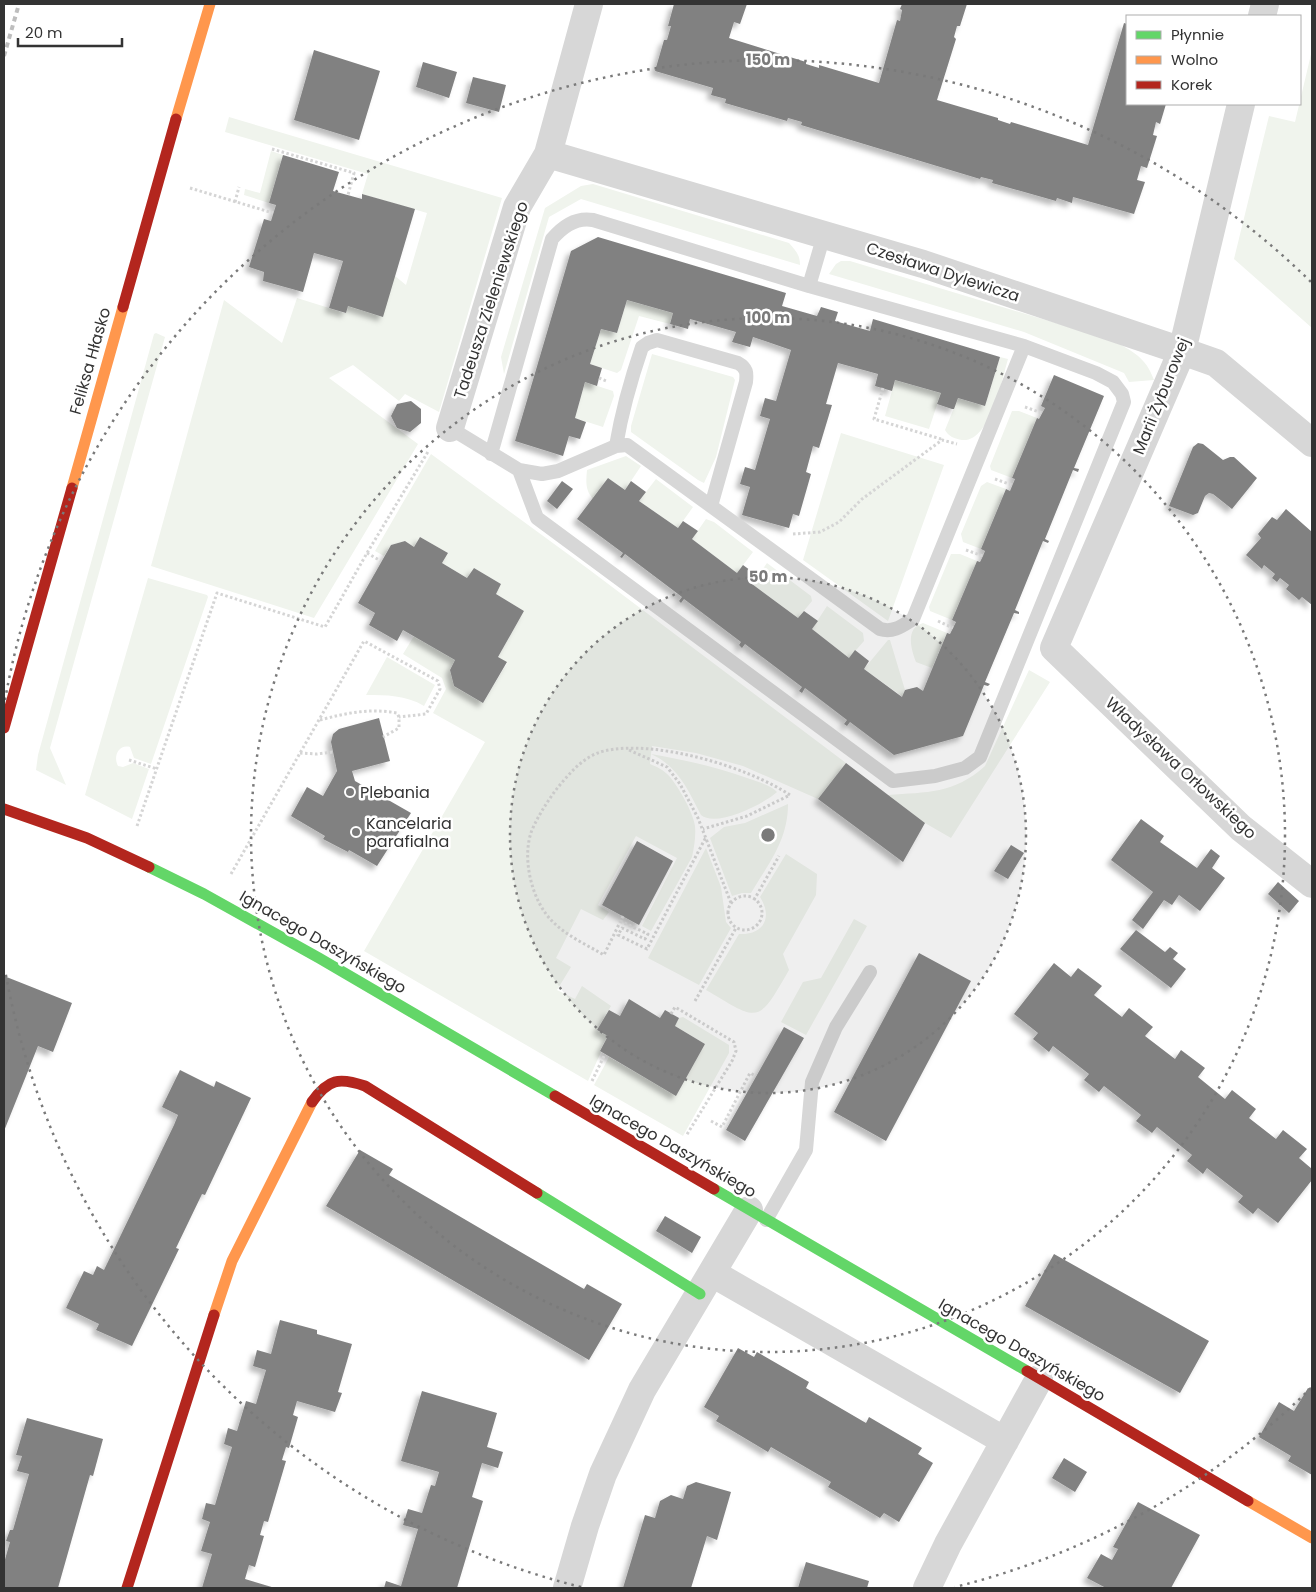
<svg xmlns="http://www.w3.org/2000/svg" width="1316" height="1592" viewBox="0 0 1316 1592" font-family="Poppins,sans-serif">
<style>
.green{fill:#f0f4ed}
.building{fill:#818181;filter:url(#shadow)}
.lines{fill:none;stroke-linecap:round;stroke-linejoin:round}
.path{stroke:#d5d5d5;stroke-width:3;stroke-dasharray:2.5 2.5;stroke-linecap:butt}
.lane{stroke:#d7d7d7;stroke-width:14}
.street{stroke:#d7d7d7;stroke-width:28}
.fast{stroke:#63d668;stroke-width:11}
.slow{stroke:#ff974d;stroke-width:11}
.jam{stroke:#b3261e;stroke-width:11}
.rail{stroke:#bebebe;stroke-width:4;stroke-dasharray:5 4;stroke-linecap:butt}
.ring{fill:none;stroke:#7a7a7a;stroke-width:2.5;stroke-dasharray:2.5 5}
.poi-dot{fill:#7a7a7a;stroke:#fff;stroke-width:2}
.labels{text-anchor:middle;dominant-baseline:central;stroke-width:5;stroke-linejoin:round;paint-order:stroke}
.street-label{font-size:16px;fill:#333;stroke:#fff}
.poi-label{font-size:16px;fill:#333;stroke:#fff;text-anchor:start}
.centre{fill:#7a7a7a;stroke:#fff;stroke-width:2.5}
.ring-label{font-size:15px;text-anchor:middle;font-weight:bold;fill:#7a7a7a;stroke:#fff;stroke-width:5;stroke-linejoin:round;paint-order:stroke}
</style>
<defs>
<filter id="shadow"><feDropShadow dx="-4.5" dy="4.5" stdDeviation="2.5" flood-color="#0004"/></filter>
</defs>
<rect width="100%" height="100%" fill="#fff"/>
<!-- green -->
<path class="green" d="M1312 50V328L1234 259 1269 116 1295 122Z
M229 117 502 198 439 412 405 394 399 401 353 365 329 378 418 444 314 618 151 566 224 300 282 343 297 298 345 313 348 306 395 276 406 285 427 213 362 194 368 174 225 132Z
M271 151 283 155 269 203 244 195 245 189 260 193Z
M593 184 789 243C796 251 800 255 800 265L581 199 549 217 504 374 501 357 545 208 581 186Z
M841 261H850L1112 340C1132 351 1146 357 1154 380L1129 382 1124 373 1024 332 829 274 836 264Z
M627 300 673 313 670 324 639 316 621 370 617 373 590 364 601 329 617 333Z
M156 333 165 337 50 748 66 785 36 770 38 755 154 334Z
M652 354 733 377 735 380 716 457 704 483 698 480 631 432V426Z
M1000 357 1008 359C1002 379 990 443 962 440 955 439 948 436 945 430L958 398 985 406Z
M895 380 941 393 929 429 885 416Z
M585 382 613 391 614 396 603 427 575 418Z
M1012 411H1019L1037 418 1012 478 991 470 990 466Z
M841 433 944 465 888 621 803 560Z
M431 454 587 568 846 763 818 799 743 766 696 753 652 746 651 754C685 760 717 767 750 779 758 782 771 785 777 792 764 804 716 828 701 815 688 790 678 766 651 754L650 764C657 767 664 770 670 777 679 788 693 812 695 826 696 837 694 847 692 857L651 931 642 926 677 858 636 836 598 905 609 912 603 920 581 909 556 958 571 967 557 990 575 999 582 986 611 1006 597 1030 608 1036 600 1051 601 1052 588 1081 364 951 485 742 433 713 446 689 442 678 403 654 414 636 455 660 450 670 454 686 483 703 507 663 498 657 524 611 496 594 501 584 474 568 467 578 442 563 448 553 420 537 414 547 405 541 391 545 384 556 375 551Z
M626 456 641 466 625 490 608 478 593 499C585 490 586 481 587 470Z
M656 479 693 507 678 528 639 501Z
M987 482 1006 489 981 549 963 542 961 534 981 486Z
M706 519 714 522 753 552 737 573 692 539Z
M951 554H960L977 561 952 620 930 611 929 607Z
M767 563 811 596 812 601 798 618 752 584Z
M148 578 207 595 208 597 151 764 134 758 130 747C118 744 113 757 118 766L123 767 133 763 149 769 132 819 85 795Z
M827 606 863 633 864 641 849 658 812 629Z
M923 623 947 633 932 668 916 662C911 649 905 628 923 623Z
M888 640H890L905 690 903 697 864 669Z
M387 657 435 685 424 706C406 695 386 695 366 695Z
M1029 670 1050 682 951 838 925 823 888 795C927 792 954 794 985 766Z
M788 804C788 840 769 863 751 893H742L732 896 710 838 724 827 745 823Z
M706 848 721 887 726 922 731 928 699 985 648 958Z
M786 854 817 874 816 895 783 954 789 970C757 1026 759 1021 706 990L739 934C764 935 773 917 760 897Z
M854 919 867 926 806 1035 781 1022 803 982 821 978Z
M683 1017 729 1045V1053L683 1136 594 1085 609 1057 676 1095 705 1044 675 1026 679 1018Z"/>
<!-- building -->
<path class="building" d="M674 4H747L740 24 734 22 729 38 806 62V64L819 68V65L879 83 897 20 900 21 902 10 900 9 902 4H967L960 26H957L954 37 956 39 937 100 998 118V120L1010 124 1011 122 1088 145 1124 23 1127 24V104H1166L1160 124 1156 122 1153 135 1157 136 1147 168 1141 166 1137 180 1145 182 1134 214 1073 197 1072 203 1057 198 1056 201 992 183 993 180 981 177 980 179 801 125 802 122 788 118 787 121 725 103 726 99 711 95 713 88 655 71 664 40H667L671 26H668Z
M314 50 380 71 359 140 294 120Z
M423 62 457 72 449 98 416 87Z
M473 77 506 85 499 112 466 103Z
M283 155 339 172 333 191 362 199V194L415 209 383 317 348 306 346 313 329 308 343 261 314 253 303 292 263 281 264 272 249 267 264 219 271 221 276 205 269 203Z
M598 237 786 293 782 306 817 316 821 307 838 312 835 321 870 331 873 319 1000 357 985 406 958 398 954 409H952L937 404 941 393 895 380 892 391 875 386 878 374 838 363 826 404 832 405 819 448 813 446 806 472 811 474 799 516 793 514 789 528 742 515 750 487 740 484 745 467 755 470 770 419 760 416 765 398 776 401 791 350 753 337 750 347 732 342 736 332 690 319 688 329 670 324 673 313 627 300 617 333 601 329 590 364 602 368 599 378 597 386 585 382 575 418 586 422 580 439 569 436 563 456 515 441 571 251Z
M1054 375 1104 396 1074 468 1079 469 1078 472 1073 470 1045 539 1049 541 1048 543 1043 541 1015 610 1019 612V614L1014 613 985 682 990 684 988 686 984 685 963 736 894 755 850 722 847 726 844 724 847 720 805 688 802 693 799 691 802 687 745 644 742 648 739 645 741 642 684 599 681 603 679 601 682 597 625 554 622 558 620 557 623 553 577 519 608 478 625 490 631 481 646 492 639 501 678 528 683 521 698 531 692 539 737 573 743 565 758 576 752 584 798 618 804 611 818 621 812 629 849 658 855 650 869 661 864 669 902 697 905 690 917 687 923 691 947 633 950 634 956 622 952 620 977 561 980 562 983 556 985 551 981 549 1006 489 1010 491 1015 479 1012 478 1037 418 1039 419 1045 408 1041 406Z
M411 401 421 409V423L410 432 397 428 391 416 397 404Z
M1198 443 1203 444 1223 460 1230 457H1234L1257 478 1232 509 1213 494 1209 493 1205 496 1198 513 1193 515 1169 506 1193 447Z
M562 481 573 489 557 509 547 501Z
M1286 509 1312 532V605L1302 597 1299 600 1286 589 1289 585 1280 578 1277 582 1272 578 1275 574 1264 565 1262 569 1246 555 1261 538 1258 534 1272 517 1277 520Z
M420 537 448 553 442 563 467 578 474 568 501 584 496 594 524 611 498 657 507 662 483 703 454 686 450 670 455 660 403 630 397 641 369 625 375 613 358 603 391 545 405 541 414 547Z
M379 718 390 761 352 771 355 781 411 813 377 866 349 850 348 852 323 839 325 836 291 816 307 787 323 796 337 771 331 742 333 734 339 729Z
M846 763 925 823 903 862 818 799Z
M1141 819 1164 836 1160 842 1197 868 1211 849 1220 856 1212 868 1225 878 1200 911 1179 895 1172 905 1164 900 1143 929 1132 920 1153 892 1111 860Z
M637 841 673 861 639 925 602 905Z
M1011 845 1024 853 1008 879 994 871Z
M1278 882 1299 901 1289 913 1268 894Z
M1136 930 1165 952 1170 947 1178 953 1173 959 1186 969 1171 988 1120 949Z
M919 953 971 981 886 1141 834 1112Z
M1054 963 1071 977 1078 968 1102 986 1094 995 1122 1017 1129 1008 1153 1027 1145 1036 1175 1059 1181 1050 1205 1068 1198 1077 1225 1099 1232 1090 1256 1109 1249 1118 1276 1139 1283 1130 1307 1149 1299 1158 1312 1169V1180L1278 1223 1258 1208 1253 1214 1238 1202 1243 1196 1207 1168 1203 1174 1187 1161 1192 1155 1157 1127 1152 1133 1136 1121 1141 1115 1104 1086 1099 1092 1084 1080 1089 1074 1053 1046 1049 1052 1033 1039 1038 1033 1014 1014Z
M4 976 72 1003 53 1052 38 1046 4 1131Z
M629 999 660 1018 665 1010 679 1018 675 1026 705 1044 676 1096 600 1051 608 1036 597 1030 609 1010 620 1016Z
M784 1027 804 1038 745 1141 726 1130Z
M180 1070 214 1087 216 1081 251 1098 205 1195 202 1194 176 1248 179 1249 132 1346 96 1330 99 1324 66 1308 84 1271 93 1275 97 1266 104 1270 174 1125 178 1115 162 1107Z
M360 1150 393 1169 389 1175 584 1289 587 1284 622 1304 589 1360 326 1206Z
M665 1216 701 1237 692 1253 656 1231Z
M1054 1254 1209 1341 1180 1393 1025 1306Z
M280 1320 317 1330V1334L352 1344 338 1392 342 1393 335 1412 297 1401 293 1415 298 1417 289 1448 286 1447 282 1460 286 1461 268 1522 264 1521 260 1535 264 1536 255 1567 249 1565 245 1579 275 1588H202L212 1554 201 1551 210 1522 202 1519 206 1503 215 1505 232 1447 224 1444 228 1428 237 1431 246 1401 256 1404 266 1370 253 1366 257 1350 271 1354Z
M738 1348 754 1357 757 1352 809 1382 806 1388 866 1423 869 1417 922 1448 918 1454 933 1463 899 1522 884 1513 880 1518 828 1487 831 1482 771 1447 768 1452 716 1421 719 1416 704 1407Z
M1308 1388 1312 1390V1475L1288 1461 1291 1456 1259 1437 1279 1402 1294 1411Z
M422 1391 497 1413 487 1447 503 1452 498 1468 482 1463 472 1497 483 1501 457 1588H384L386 1581 401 1586 418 1529 403 1525 408 1509 422 1513 431 1485 435 1486 439 1472 401 1461Z
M27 1418 103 1439 93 1476 90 1475 58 1588H4V1563L10 1542 6 1541 10 1530H13L29 1474 17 1471 22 1456 16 1455Z
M1064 1458 1087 1472 1075 1492 1052 1478Z
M696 1482 731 1492 717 1540 707 1536 691 1588H623L645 1515 655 1518 660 1501 671 1495 683 1499 687 1486Z
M1138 1502 1200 1535 1171 1588H1106L1087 1578 1101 1554 1112 1560 1118 1549 1113 1547Z
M806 1562 869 1581 867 1588H798Z"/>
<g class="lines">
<!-- path -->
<path class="path" d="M272 149 354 173 348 195
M190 188 273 213
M235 202 239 187
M599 378 606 381
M883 388 874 419 941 439
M1025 407 1042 413
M995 479 1012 485
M793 534 820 532 839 522 862 499 942 440 957 444
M966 550 983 556
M367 553 381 561
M938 621 953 628
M320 720C346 713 370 708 397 713L399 717V728L383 737
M629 750 667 767 680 784 698 818 731 903
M300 753 317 754 333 752
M129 760 157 769
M137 826 217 593 325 627 367 553 429 450
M231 874 364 641 438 681 440 689 426 714 399 717
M728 913a17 17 0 1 1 34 0a17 17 0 1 1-34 0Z
M754 900 779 856
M623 916 604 955C587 945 567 936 553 922 532 902 521 858 532 830 538 816 546 804 555 791 568 775 583 756 604 751 655 739 748 767 790 795L747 816 703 829
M620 921 648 934 645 939 622 928 618 935 647 949 706 837
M695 1001 736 928
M671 1014 675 1007 734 1042 736 1051 732 1061 686 1136
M592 1081 605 1054
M711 1121 722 1127 750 1073 756 1076"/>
<!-- lane -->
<path class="lane" d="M450 428 519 470 542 474 558 471 616 446 627 445 880 629C893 633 902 626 913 619L1024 346 809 286 824 235
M616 446C622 410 630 382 642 347L648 343 657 340 738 363C747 368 747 373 746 382L711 506
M491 454 552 239C563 226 577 217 593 220L809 286
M519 470 537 518 893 781 935 776 965 768 980 757 1124 402 1122 394 1113 382 1096 373 1024 346
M766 1220 806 1150 812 1082 836 1027 870 972"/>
<!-- street -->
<path class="street" d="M1262 16 1265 4
M1241 104 1182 351 1054 648 1241 828 1312 884
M548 154 923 264 1182 351 1216 363 1312 443
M450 428 517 207 548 154 589 4
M712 1273 1005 1441
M567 1588 585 1526 603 1474 642 1390 749 1210
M927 1588 948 1544 1039 1379"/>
<!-- fast -->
<path class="fast" d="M149 867 204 894 319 958 555 1096
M714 1189 1027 1371
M537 1193 700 1294"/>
<!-- slow -->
<path class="slow" d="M176 119 210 4
M72 488 123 307
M214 1315 232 1261 312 1102
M1248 1501 1312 1538"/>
<!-- jam -->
<path class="jam" d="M123 307 176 119
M4 728 72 488
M4 809 87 838 149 867
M555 1096 714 1189
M312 1102C328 1079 339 1077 365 1086L537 1193
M1027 1371 1248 1501
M127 1588 214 1315"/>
<!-- rail -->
<path class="rail" d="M4 56 19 4"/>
</g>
<!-- distance rings -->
<circle cx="768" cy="835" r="258" fill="#7a7a7a" fill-opacity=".12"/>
<g class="ring">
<circle cx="768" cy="835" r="258"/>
<circle cx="768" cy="835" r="517"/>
<path d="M1311 1388A775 775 0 0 1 955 1587M581 1587A775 775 0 0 1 5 970M5 700A775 775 0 0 1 1311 282"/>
</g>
<!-- markers -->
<g class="poi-dot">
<circle cx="350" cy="792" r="5"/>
<circle cx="356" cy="832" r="5"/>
</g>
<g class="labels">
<!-- street labels -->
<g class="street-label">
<text transform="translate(943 272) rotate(18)">Czesława Dylewicza</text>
<text transform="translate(491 300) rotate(-72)">Tadeusza Zieleniewskiego</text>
<text transform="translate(90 361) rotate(-74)">Feliksa Hłasko</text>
<text transform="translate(1161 396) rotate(-68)">Marii Żyburowej</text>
<text transform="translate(1181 768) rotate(43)">Władysława Orłowskiego</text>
<text transform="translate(323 942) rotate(30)">Ignacego Daszyńskiego</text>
<text transform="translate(673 1146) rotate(30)">Ignacego Daszyńskiego</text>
<text transform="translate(1022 1350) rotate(30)">Ignacego Daszyńskiego</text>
</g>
<!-- poi labels -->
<g class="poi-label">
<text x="360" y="792">Plebania</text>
<text x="366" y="823">Kancelaria<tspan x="366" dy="18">parafialna</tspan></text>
</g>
</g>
<circle cx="768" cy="835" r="8" class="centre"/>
<g class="ring-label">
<text x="768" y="65">150 m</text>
<text x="768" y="323">100 m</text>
<text x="768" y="582">50 m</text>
</g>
<!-- border -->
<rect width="1316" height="1592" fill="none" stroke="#333333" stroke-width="10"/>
<!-- legend -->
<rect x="1126" y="15" width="175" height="90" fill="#ffffff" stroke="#adadad"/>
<rect x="1136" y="31" width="25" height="8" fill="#63d668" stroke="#adadad"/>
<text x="1171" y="40" font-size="15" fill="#333333">Płynnie</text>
<rect x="1136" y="56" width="25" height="8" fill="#ff974d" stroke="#adadad"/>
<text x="1171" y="65" font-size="15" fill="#333333">Wolno</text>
<rect x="1136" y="81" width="25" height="8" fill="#b3261e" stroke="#adadad"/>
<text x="1171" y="90" font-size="15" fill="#333333">Korek</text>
<!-- scale -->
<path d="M18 38v8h104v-8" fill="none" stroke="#333333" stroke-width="2.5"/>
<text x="25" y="38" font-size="15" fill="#333333" stroke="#ffffff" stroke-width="4" paint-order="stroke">20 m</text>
</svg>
